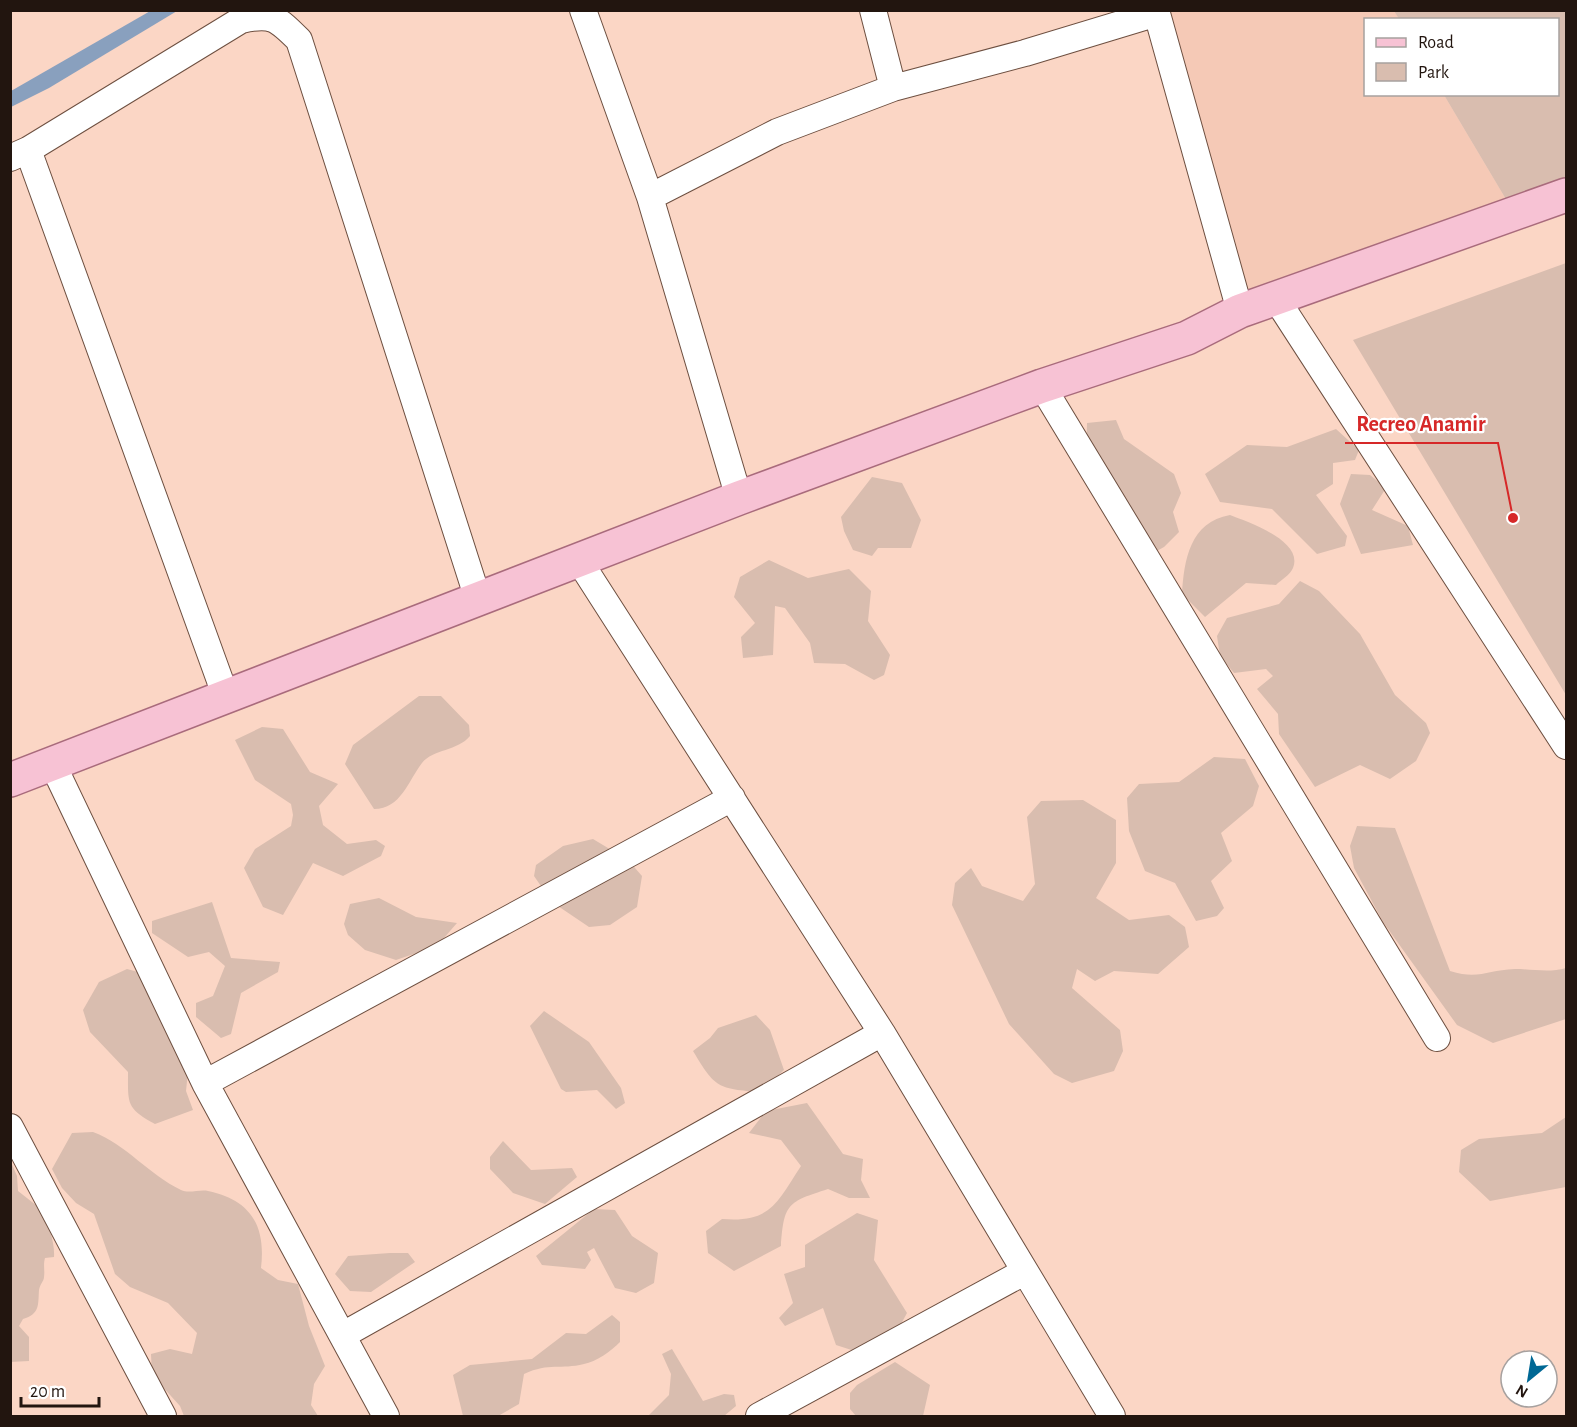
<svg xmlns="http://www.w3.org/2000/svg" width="1577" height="1427" viewBox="0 0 1577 1427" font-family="'Alegreya Sans',sans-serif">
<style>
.built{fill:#f5c9b6}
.green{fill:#d9bdaf}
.water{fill:#89a0be}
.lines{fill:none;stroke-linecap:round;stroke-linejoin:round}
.street-casing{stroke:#6d4f40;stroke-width:28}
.primary-casing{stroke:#a96b7c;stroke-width:36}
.street{stroke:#fff;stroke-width:26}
.primary{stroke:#f7c2d4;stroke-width:33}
.leader{fill:none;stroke:#d62828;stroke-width:2}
.callout-dot{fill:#d62828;stroke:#fff;stroke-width:2}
.callout-label{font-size:22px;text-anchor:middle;font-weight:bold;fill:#d62828;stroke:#fff;stroke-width:4.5;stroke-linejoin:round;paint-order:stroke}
</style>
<rect width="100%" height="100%" fill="#fbd6c5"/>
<!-- built -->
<path class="built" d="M1161 11H1394L1399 19 1366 20V94L1444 95 1507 201 1249 309Z"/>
<!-- green -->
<path class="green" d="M1394 11H1566V180L1507 201 1444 95 1558 94V20L1399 19Z
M1566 263V695L1353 340Z
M1116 420 1124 439 1174 474 1181 493 1173 512 1179 532 1164 547 1146 557 1086 466 1087 423Z
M1336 429 1359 450 1355 460 1333 463V484L1316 495 1347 536 1345 546 1317 554 1272 509 1220 502 1205 474 1247 445 1287 447Z
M1351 474 1370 475 1386 488 1372 510 1408 526 1413 545 1361 554 1340 504Z
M872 477 902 483 921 520 911 548H878L872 556 853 550 844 531 841 517Z
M1230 515C1248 522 1304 541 1293 568 1290 575 1281 580 1276 585L1246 583 1205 617 1182 594C1184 560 1190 522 1230 515Z
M769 560 808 578 849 569 871 591 868 621 890 655 884 675 874 680 845 664 814 663 810 643 785 608 775 606 773 655 743 658 741 637 755 623 734 597 740 577Z
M1300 581 1319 591 1360 634 1395 695 1426 723 1430 733 1416 761 1390 779 1360 765 1315 787 1279 734 1278 714 1257 689 1273 676 1266 669 1234 673 1220 656 1217 636 1227 618 1279 604Z
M419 696H441L469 725 470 736C458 751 433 749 422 763 408 781 401 809 374 809L345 764 353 745Z
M262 727 283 729 310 772 338 784 319 806 323 825 347 844 376 840 385 846 381 856 343 876 313 863 283 915 263 907 244 868 255 849 291 826 293 815 291 804 255 780 235 740Z
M1214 757 1245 759 1259 786 1253 806 1221 833 1232 861 1211 881 1224 908 1217 916 1196 921 1175 883 1145 871 1129 831 1127 798 1139 784 1179 782Z
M1083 800 1116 820V863L1096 898 1129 920 1169 915 1185 927 1189 947 1158 974 1114 971 1095 981 1077 969 1072 988 1120 1030 1123 1051 1114 1071 1072 1083 1054 1074 1009 1024 952 905 955 883 971 868 982 886 1023 901 1035 884 1027 817 1041 801Z
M1357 826 1395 828 1450 971C1479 980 1487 970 1515 969 1532 969 1549 973 1566 968V1019L1493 1043 1457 1025 1383 922 1354 868 1350 846Z
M593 839 628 860 642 876 637 907 610 925 589 927 552 902 534 876 536 865 563 846Z
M379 898 416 917 457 923 437 946 396 960 365 950 348 935 344 924 350 904Z
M212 902 231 958 280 962 278 972 241 993 231 1034 221 1038 196 1017V1003L213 996 225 966 209 952 188 957 152 933V921Z
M127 969 138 972 189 1062 186 1091 193 1110 155 1124C126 1108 128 1104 128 1072L90 1032 83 1010 99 982Z
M544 1011 589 1042 621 1088 625 1103 616 1109 597 1090 566 1092 561 1089 530 1026Z
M756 1015 770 1030 784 1070 761 1092C718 1089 715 1088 693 1051L710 1038 718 1028Z
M807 1103 843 1154 863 1159 861 1180 870 1198H849L828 1189C788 1202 784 1203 781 1246L734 1271 708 1253 706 1231 722 1219C772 1223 777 1202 801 1166L781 1140 749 1133 766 1111Z
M1566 1117V1187L1490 1201 1459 1172 1461 1150 1479 1139 1542 1133Z
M93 1132C127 1145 148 1174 181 1190 189 1194 200 1189 208 1191 251 1200 266 1226 261 1268L278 1280 298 1284 309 1326 325 1366 314 1384 311 1405 318 1416H184L180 1406 152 1375 151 1354 170 1349 192 1354 197 1333 168 1303 130 1287 115 1274 94 1214 76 1203 62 1188 52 1169 72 1133Z
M503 1141 531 1170 572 1168 577 1177 545 1204 513 1193 490 1169V1157Z
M10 1160 17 1176 18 1191 46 1213C48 1228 55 1241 54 1257L45 1258C43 1265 45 1270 44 1277 44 1281 40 1284 39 1290 38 1305 40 1314 23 1319L19 1326 29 1337V1361L10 1362Z
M594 1209 615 1210 632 1236 658 1253 654 1283 636 1293 615 1288 594 1248 587 1252 591 1260 585 1269 542 1265 536 1256Z
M857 1213 878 1220 874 1260 907 1313 888 1348 867 1355 836 1345 823 1308 785 1326 779 1318 793 1303 784 1274 805 1267V1245Z
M390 1253H408L415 1262 371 1292 350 1291 335 1274 348 1256Z
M612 1315 620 1322V1342C611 1351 596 1362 584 1364 560 1370 550 1362 524 1374L519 1404 498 1416H463L453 1375 470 1365 532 1359 566 1333 586 1334Z
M672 1349 703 1401 724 1394 734 1395 736 1406 724 1416H648L669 1395 671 1374 662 1354Z
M895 1362 930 1385 923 1416H856L850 1409V1393L857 1385Z"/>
<!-- water -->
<path class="water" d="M152 10 177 11 49 88 11 107V91Z"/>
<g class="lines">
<defs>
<path id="street" d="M583 10 650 197
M873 10 893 88
M1156 10 1240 311
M28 150 226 697
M10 158 28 150 241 20C272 13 277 18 299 40L478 599
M1277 300 1566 746
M1042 386 1437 1038
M739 498 650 197 777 132 893 88 1025 53 1157 13
M578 559 882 1033 1112 1416
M53 765 205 1083 386 1416
M205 1083 732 798
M10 1127 163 1416
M343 1335 882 1033
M759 1416 1024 1272"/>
<path id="primary" d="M10 780 739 498 1042 386 1187 338 1240 311 1566 195"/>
</defs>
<!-- street casing -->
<use href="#street" class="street-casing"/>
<!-- primary casing -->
<use href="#primary" class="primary-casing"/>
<!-- street -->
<use href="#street" class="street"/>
<!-- primary -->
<use href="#primary" class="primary"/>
</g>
<!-- callouts -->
<path class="leader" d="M1513 518L1498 443H1345"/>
<circle class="callout-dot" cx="1513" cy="518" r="6"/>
<g class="callout-label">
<text x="1421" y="431">Recreo Anamir</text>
</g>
<!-- border -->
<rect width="1577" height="1427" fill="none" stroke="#22150f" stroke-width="24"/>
<!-- legend -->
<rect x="1364" y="18" width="195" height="78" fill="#ffffff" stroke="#a7a19f" stroke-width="1.5"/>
<rect x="1376" y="38" width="30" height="9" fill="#f7c2d4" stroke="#a7a19f" stroke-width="1.5"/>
<text x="1418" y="48" font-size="18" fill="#22150f">Road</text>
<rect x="1376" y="63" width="30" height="18" fill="#d9bdaf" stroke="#a7a19f" stroke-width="1.5"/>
<text x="1418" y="78" font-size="18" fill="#22150f">Park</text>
<!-- north arrow -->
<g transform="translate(1529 1379) rotate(210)"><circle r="28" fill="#ffffff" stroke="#a7a19f" stroke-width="1.5"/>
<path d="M0-4.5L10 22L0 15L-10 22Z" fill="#006895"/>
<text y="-9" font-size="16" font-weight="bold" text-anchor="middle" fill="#22150f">N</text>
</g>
<!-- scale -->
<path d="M21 1397v9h78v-9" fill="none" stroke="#22150f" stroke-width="3"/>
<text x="30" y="1397" font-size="18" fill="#22150f" stroke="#ffffff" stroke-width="4.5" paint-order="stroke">20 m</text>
</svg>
